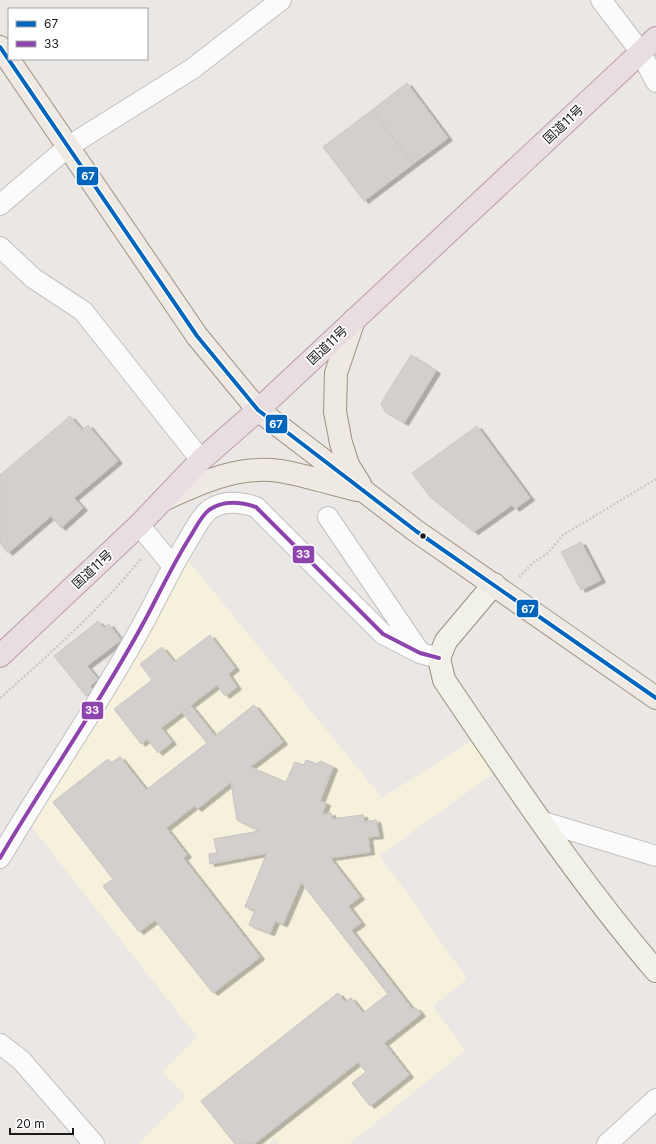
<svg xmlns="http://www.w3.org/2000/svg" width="656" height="1144" viewBox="0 0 656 1144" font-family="Inter,'Noto Sans JP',sans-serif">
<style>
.education{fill:#f5f1dd}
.building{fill:#d2cfcc;stroke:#cdc8c5;filter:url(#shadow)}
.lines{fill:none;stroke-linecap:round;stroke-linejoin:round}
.street-casing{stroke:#c2c1c0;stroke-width:22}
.secondary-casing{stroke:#93927d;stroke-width:24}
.primary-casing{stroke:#9f9281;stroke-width:24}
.highway-casing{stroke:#be9ca9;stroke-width:24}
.path{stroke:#d5c5c4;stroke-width:2.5;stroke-dasharray:2 2;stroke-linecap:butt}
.street{stroke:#fcfbfb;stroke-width:20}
.secondary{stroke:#f2f1e9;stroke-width:22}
.primary{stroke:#efe9e3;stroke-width:22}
.highway{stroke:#e8dde0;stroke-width:22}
.bus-1-casing{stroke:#fff;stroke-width:7}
.bus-2-casing{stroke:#fff;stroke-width:7}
.bus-1{stroke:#0065bd;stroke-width:4}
.bus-2{stroke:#8e44ad;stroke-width:4}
.bus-dot{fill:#1b1b1b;stroke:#fff;stroke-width:1.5}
.labels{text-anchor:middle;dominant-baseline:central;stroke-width:3.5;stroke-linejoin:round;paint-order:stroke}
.street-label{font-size:13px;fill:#1b1b1b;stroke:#fff}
.line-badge{stroke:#fff;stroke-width:1.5}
.badge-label{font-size:11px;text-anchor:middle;font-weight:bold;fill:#fff}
</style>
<defs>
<filter id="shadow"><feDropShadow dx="4.5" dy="2.5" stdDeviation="0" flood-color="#0004"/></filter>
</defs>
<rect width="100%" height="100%" fill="#eae7e4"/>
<!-- education -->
<path class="education" d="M187 559 382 798 471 741 494 773 380 855 467 979 433 1006 465 1051 349 1144H279L274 1139 268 1144H138L185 1096 161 1072 197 1037 30 825Z"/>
<!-- building -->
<path class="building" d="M407 83 448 138 413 164 372 110Z
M372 110 413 164 364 201 323 147Z
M411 355 436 371 404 423 385 412 381 403Z
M70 416 82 430 88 425 118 461 74 498 83 508 61 528 51 516 8 553 0 543V475Z
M477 426 530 498 515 509 512 505 474 532 430 497 412 473Z
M581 542 601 580 581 590 561 552Z
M98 621 104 628 109 624 121 640 87 666 98 679 90 686 93 689 86 696 54 656Z
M210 635 235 668 228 674 237 687 225 696 217 685 161 728 172 742 158 753 147 739 141 744 114 709 152 680 140 664 162 647 174 662Z
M254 705 283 742 250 767 286 782 295 762 304 765 306 760 317 764 320 761 333 767 320 801 326 803 322 815 331 813 332 819 363 815 364 822 376 820 379 836 368 837 370 852 330 858 360 897 348 906 361 923 351 930 412 1009 416 1008 421 1014 384 1043 409 1075 370 1106 352 1083 366 1072 358 1062 254 1144H235L201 1101 338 993 345 1002 351 998 363 1013 388 994 301 882 283 924 275 921 270 933 249 925 255 910 245 907 267 853 210 864 209 854 217 853 214 839 260 831 237 820 231 782 197 809 194 806 166 828 187 855 183 858 260 957 213 993 155 920 139 932 103 886 113 879 53 802 108 759 111 763 120 757 146 790 207 743 182 712 191 706 215 736Z
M254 705 283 742 250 767 286 782 295 762 304 765 306 760 317 764 320 761 333 767 320 801 326 803 322 815 331 813 332 819 363 815 364 822 376 820 379 836 368 837 370 852 330 858 360 897 348 906 361 923 351 930 412 1009 416 1008 421 1014 384 1043 409 1075 370 1106 352 1083 366 1072 358 1062 254 1144H235L201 1101 338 993 345 1002 351 998 363 1013 388 994 301 882 283 924 275 921 270 933 249 925 255 910 245 907 267 853 210 864 209 854 217 853 214 839 260 831 237 820 231 782 197 809 194 806 166 828 187 855 183 858 260 957 213 993 155 920 139 932 103 886 113 879 53 802 108 759 111 763 120 757 146 790 207 743 182 712 191 706 215 736Z"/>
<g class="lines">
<defs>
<path id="street" d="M601 0 640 51 656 82
M0 205 69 146 192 69 281 0
M0 247 33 278 83 311 201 460
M328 517 419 651
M139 525 173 566
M540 821 656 856
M0 858C47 778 101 702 145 620 160 592 173 564 190 537 195 529 201 516 209 510 223 500 241 502 256 507L383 634 420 653 439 658
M0 1044 21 1060 94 1144
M607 1144 656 1099"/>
<path id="secondary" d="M494 584 446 641 439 658 444 680C511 779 578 880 656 971"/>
<path id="primary" d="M0 47 197 336 258 410 416 531 656 698
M354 320 336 373 335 412 341 443 348 465 360 484
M163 500C200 483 238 465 280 471 305 475 332 484 357 490"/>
<path id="highway" d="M0 656 139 525 201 460 258 410 656 38"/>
</defs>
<!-- street casing -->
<use href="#street" class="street-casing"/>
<!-- secondary casing -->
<use href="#secondary" class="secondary-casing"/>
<!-- primary casing -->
<use href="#primary" class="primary-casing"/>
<!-- highway casing -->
<use href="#highway" class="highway-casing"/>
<!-- path -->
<path class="path" d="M519 577 534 562 547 554 563 535 656 479
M0 698C50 654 99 610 141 559"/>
<!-- street -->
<use href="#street" class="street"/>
<!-- secondary -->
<use href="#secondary" class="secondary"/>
<!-- primary -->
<use href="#primary" class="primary"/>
<!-- highway -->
<use href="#highway" class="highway"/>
<defs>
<path id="bus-1" d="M0 47 197 336 258 410 416 531 656 698"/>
<path id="bus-2" d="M0 858C47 778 101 702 145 620 160 592 173 564 190 537 195 529 201 516 209 510 223 500 241 502 256 507L383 634 420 653 439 658"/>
</defs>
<!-- bus-1 casing -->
<use href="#bus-1" class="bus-1-casing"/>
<!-- bus-2 casing -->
<use href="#bus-2" class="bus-2-casing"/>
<!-- bus-1 -->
<use href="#bus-1" class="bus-1"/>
<!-- bus-2 -->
<use href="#bus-2" class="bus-2"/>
</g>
<!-- markers -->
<circle class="bus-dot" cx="423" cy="536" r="3.5"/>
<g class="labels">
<!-- street labels -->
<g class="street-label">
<text transform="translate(563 124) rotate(-43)">国道11号</text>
<text transform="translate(327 345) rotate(-43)">国道11号</text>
<text transform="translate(92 569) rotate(-43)">国道11号</text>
</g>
</g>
<g class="line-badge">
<rect x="76" y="166" width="23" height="20" rx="4" fill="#0065bd"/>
<rect x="265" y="414" width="23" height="20" rx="4" fill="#0065bd"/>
<rect x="292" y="545" width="23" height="19" rx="4" fill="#8e44ad"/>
<rect x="516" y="599" width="23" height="19" rx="4" fill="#0065bd"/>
<rect x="81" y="701" width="23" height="19" rx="4" fill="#8e44ad"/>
</g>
<g class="badge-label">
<text x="88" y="180">67</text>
<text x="276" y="428">67</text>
<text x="303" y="558">33</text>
<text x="528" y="613">67</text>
<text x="92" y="714">33</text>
</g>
<!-- legend -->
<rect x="8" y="8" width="140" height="52" fill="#ffffff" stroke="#a4a4a4"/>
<rect x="16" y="21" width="20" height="6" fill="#0065bd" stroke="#a4a4a4"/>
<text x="44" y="28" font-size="12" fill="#1b1b1b">67</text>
<rect x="16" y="41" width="20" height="6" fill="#8e44ad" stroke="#a4a4a4"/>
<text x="44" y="48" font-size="12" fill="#1b1b1b">33</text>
<!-- scale -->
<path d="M10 1128v6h63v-6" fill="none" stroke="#1b1b1b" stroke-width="2"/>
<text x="16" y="1128" font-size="12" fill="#1b1b1b" stroke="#ffffff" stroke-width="3" paint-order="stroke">20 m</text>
</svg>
